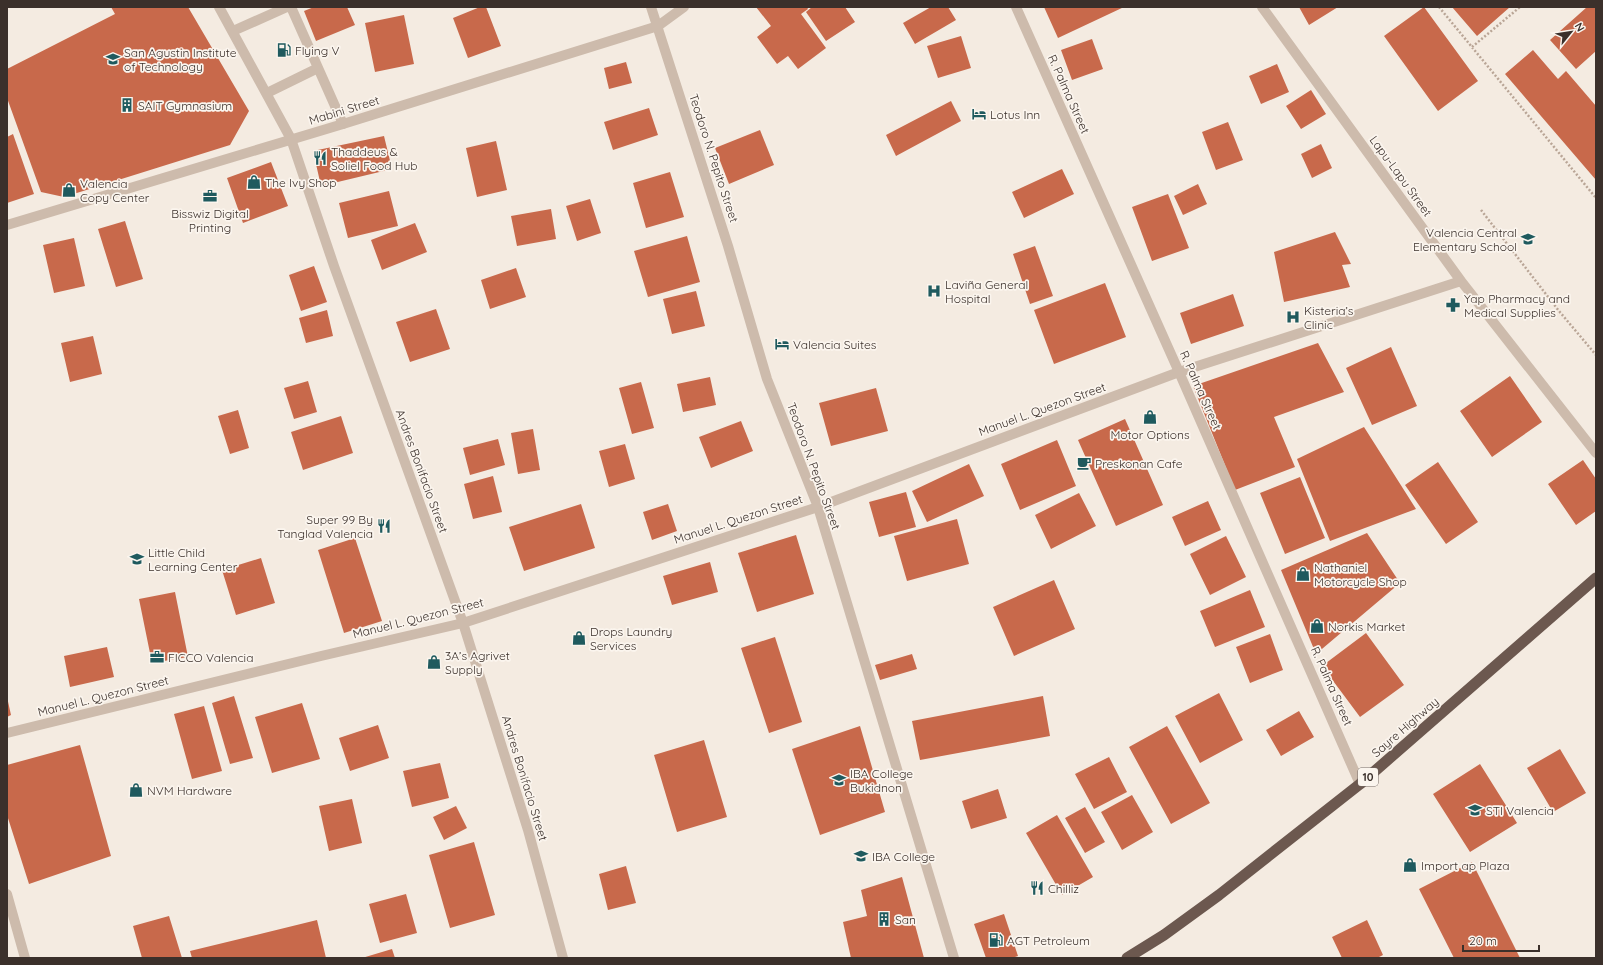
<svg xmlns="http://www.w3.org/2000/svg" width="1603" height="965" viewBox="0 0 1603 965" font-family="Quicksand,sans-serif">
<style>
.building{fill:#c8694b}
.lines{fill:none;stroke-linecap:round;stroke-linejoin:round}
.path{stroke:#b9a596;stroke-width:2.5;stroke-dasharray:2 2;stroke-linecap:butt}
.service{stroke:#cdbbac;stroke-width:10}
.minor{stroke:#cdbbac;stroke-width:10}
.tertiary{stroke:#cdbbac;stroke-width:10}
.trunk{stroke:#6c584f;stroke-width:11}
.labels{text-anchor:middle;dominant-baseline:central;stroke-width:3.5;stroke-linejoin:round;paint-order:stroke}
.shield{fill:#fbf5ee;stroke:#756b66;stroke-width:1}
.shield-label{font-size:11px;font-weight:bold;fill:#3b302b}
.poi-label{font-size:12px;fill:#3b302b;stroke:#fbf5ee;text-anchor:start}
.street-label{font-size:12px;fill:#3b302b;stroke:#fbf5ee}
</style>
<rect width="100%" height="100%" fill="#f4ebe1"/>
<!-- building -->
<path class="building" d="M111 7H188L249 111 230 145 64 197 41 192 7 98V69L115 14Z
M314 7H347L355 25 316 41 304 11Z
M480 7H486L501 46 468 58 453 18Z
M756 7H807L808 9 801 14 826 48 798 69 788 56 777 64 757 37 771 26Z
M812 7H845L855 22 826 41 806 12Z
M931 7H948L956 20 915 44 903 23Z
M1044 7H1124L1058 38Z
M1299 7H1338L1309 25Z
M1424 7 1478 81 1438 111 1384 36Z
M1452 7H1510L1477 36Z
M1587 7H1596V51L1576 69 1550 40Z
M404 15 414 64 375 72 365 23Z
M961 36 971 68 938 78 927 46Z
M1092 39 1103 69 1072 80 1061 50Z
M1533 50 1558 79 1566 71 1596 106V180L1505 74Z
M626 62 632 83 609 89 604 68Z
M1277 64 1289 92 1261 104 1249 76Z
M1311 90 1326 114 1301 129 1286 106Z
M951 101 961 121 896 156 886 135Z
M649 108 658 135 613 150 604 122Z
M1228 122 1243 160 1216 170 1202 132Z
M760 130 774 165 729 184 715 148Z
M13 134 34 194 7 203V137Z
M384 136 392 169 321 186 313 151Z
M496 141 507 190 477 197 466 148Z
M1321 144 1332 168 1312 178 1301 154Z
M271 162 288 206 243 223 227 178Z
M1062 169 1074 194 1024 218 1012 192Z
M670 172 684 217 646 228 633 183Z
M1198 184 1207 204 1183 215 1174 196Z
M389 191 398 226 348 238 339 203Z
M1168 194 1189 248 1152 261 1132 207Z
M590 199 601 233 577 241 566 206Z
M551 209 556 239 517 246 511 216Z
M125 221 143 279 116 287 98 229Z
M415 223 427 252 382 270 371 240Z
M1335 232 1351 264 1342 265 1350 287 1284 302 1274 252Z
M687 236 700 282 648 297 634 251Z
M74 238 85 286 54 293 43 245Z
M1035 246 1053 296 1030 304 1013 254Z
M314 266 327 302 301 311 289 275Z
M516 268 526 297 490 309 481 280Z
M1105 283 1126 337 1054 364 1034 310Z
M696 291 705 326 672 334 663 299Z
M1233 294 1244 326 1191 344 1180 313Z
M436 309 450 349 410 362 396 322Z
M327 310 333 336 306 343 299 318Z
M93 336 102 374 70 382 61 343Z
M1318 343 1344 392 1274 417 1295 467 1235 490 1193 386Z
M1391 347 1417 406 1372 425 1346 368Z
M1510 376 1542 422 1492 457 1460 411Z
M710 377 716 405 683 412 677 384Z
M308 381 317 412 294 419 284 388Z
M641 382 654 428 632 434 619 388Z
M876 388 888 431 831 446 819 403Z
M238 410 249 448 230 454 218 416Z
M341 416 353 453 303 470 291 432Z
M1125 419 1163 505 1116 526 1078 440Z
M741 421 753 451 711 468 699 437Z
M1364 427 1416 509 1330 541 1297 459Z
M533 429 540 470 518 474 511 433Z
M498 439 505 465 470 475 463 448Z
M1057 440 1076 486 1020 510 1001 464Z
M625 444 635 479 609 487 599 451Z
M1583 460 1596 479V511L1576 525 1548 484Z
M1438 462 1478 522 1446 544 1405 485Z
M969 464 984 496 927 522 912 491Z
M493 476 502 512 473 519 464 484Z
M1300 477 1325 538 1285 554 1260 493Z
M906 492 916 527 879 537 869 502Z
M1079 493 1096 526 1051 549 1035 515Z
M1208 501 1221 530 1185 546 1172 517Z
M581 504 595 548 524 571 509 527Z
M668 504 677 531 652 540 643 512Z
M957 519 969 564 907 581 894 536Z
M1367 533 1400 583 1316 654 1281 570Z
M796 535 814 594 757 612 738 553Z
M1226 536 1246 577 1210 595 1190 554Z
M355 538 382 621 344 633 318 550Z
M261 558 275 603 236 615 222 570Z
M710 562 718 592 672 605 663 576Z
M1054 580 1075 629 1014 656 993 607Z
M1250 590 1265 627 1215 647 1200 611Z
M175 592 188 657 152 663 139 599Z
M1366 633 1404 685 1360 717 1322 666Z
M1270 634 1283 670 1250 683 1236 647Z
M775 637 802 722 769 733 741 648Z
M107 647 114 677 70 687 64 656Z
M912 654 917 669 880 680 875 665Z
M1219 693 1243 740 1200 763 1175 716Z
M234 696 253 758 230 764 212 703Z
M1043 696 1050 736 920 760 912 721Z
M7 697 11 715 7 717Z
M302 703 320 759 272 773 255 717Z
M204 706 222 771 192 779 174 714Z
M1299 711 1314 737 1281 756 1266 730Z
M378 725 389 758 350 771 339 738Z
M860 726 885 812 820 835 792 749Z
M1167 726 1210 803 1171 824 1129 747Z
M704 740 727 817 677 832 654 755Z
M80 745 111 856 29 884 7 815V765Z
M1560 749 1586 793 1553 812 1527 768Z
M1109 757 1127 792 1094 809 1075 774Z
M440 763 449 798 412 807 403 771Z
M1480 764 1517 823 1470 852 1433 794Z
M998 789 1007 818 971 829 962 801Z
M1132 795 1153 832 1122 850 1101 812Z
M352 799 362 843 329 851 319 806Z
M456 806 467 828 444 840 433 817Z
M1085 807 1105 842 1085 853 1065 818Z
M1057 815 1093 877 1062 895 1026 833Z
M474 842 495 915 450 928 429 855Z
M1472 862 1520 958H1454L1419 889Z
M626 866 636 903 608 910 599 874Z
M902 877 924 958H851L843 922 867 916 861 890Z
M406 894 417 933 380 943 369 904Z
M1004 914 1018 956 1012 958H986L974 924Z
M169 916 182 958H142L133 926Z
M317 920 326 958H192L190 951Z
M1367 920 1383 955 1377 958H1342L1332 937Z
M392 949 395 958H362Z"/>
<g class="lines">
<!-- path -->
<path class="path" d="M1439 7 1596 198
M1472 47 1520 7
M1481 210 1559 311 1596 355"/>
<!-- service -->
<path class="service" d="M291 7 343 124
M233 31 287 7
M267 93 318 68"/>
<!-- minor -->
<path class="minor" d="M219 7 291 139 334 266 463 623 528 830 563 958
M1016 7 1179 372 1360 784
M7 894 25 958"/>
<!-- tertiary -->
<path class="tertiary" d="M651 7 728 246 767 379 818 507 954 958
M1262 7 1461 281 1596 453
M7 225 343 124 658 26 684 7
M7 733 321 656 463 623 818 507 1179 372 1461 281"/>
<!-- trunk -->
<path class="trunk" d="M1127 958 1164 935 1219 895 1360 784 1596 578"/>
</g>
<!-- icons -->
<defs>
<symbol id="fuel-bare" viewBox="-9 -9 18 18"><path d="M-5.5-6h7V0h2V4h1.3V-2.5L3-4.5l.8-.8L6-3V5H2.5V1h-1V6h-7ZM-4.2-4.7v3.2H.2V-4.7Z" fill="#1f5a5e" stroke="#fbf5ee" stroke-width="2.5" paint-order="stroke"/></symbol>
<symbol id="university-bare" viewBox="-9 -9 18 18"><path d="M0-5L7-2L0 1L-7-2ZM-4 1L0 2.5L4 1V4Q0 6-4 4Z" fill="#1f5a5e" stroke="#fbf5ee" stroke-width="2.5" paint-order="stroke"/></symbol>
<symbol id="building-bare" viewBox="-9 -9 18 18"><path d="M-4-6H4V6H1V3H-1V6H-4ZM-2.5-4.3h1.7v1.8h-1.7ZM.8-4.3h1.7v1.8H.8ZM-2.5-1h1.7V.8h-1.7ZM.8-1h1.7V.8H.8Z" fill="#1f5a5e" stroke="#fbf5ee" stroke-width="2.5" paint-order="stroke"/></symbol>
<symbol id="hotel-bare" viewBox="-9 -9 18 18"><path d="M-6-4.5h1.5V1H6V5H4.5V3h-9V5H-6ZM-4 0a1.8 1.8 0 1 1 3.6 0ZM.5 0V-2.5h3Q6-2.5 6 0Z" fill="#1f5a5e" stroke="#fbf5ee" stroke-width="2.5" paint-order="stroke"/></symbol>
<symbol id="restaurant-bare" viewBox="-9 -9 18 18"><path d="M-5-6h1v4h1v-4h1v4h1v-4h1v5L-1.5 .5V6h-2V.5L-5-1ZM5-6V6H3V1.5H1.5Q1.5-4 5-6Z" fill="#1f5a5e" stroke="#fbf5ee" stroke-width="2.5" paint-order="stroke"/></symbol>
<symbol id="shop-bare" viewBox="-9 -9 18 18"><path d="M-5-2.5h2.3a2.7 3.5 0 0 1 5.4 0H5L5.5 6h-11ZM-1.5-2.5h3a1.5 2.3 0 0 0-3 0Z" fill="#1f5a5e" stroke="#fbf5ee" stroke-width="2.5" paint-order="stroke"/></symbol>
<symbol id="office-bare" viewBox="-9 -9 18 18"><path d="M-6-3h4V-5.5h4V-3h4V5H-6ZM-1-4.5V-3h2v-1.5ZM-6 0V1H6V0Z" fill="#1f5a5e" stroke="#fbf5ee" stroke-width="2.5" paint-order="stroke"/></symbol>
<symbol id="school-bare" viewBox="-9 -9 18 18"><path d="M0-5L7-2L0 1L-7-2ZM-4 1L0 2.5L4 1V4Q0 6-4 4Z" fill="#1f5a5e" stroke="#fbf5ee" stroke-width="2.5" paint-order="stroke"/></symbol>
<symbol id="hospital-bare" viewBox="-9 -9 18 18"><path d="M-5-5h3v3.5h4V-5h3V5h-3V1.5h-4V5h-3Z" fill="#1f5a5e" stroke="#fbf5ee" stroke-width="2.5" paint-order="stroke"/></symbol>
<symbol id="pharmacy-bare" viewBox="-9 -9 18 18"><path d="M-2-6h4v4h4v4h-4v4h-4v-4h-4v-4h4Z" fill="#1f5a5e" stroke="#fbf5ee" stroke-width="2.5" paint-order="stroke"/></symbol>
<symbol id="cafe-bare" viewBox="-9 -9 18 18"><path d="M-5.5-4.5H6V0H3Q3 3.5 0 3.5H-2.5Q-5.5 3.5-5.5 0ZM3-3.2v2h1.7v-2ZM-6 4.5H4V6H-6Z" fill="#1f5a5e" stroke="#fbf5ee" stroke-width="2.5" paint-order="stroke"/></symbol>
</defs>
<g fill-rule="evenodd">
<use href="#fuel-bare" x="274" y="40" width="20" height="20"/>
<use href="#university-bare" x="103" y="49" width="20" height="20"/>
<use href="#building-bare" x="117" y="95" width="20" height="20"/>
<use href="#hotel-bare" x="969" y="104" width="20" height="20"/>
<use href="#restaurant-bare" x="310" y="148" width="20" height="20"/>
<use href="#shop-bare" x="244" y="172" width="20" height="20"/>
<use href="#shop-bare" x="59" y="180" width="20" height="20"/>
<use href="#office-bare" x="200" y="186" width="20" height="20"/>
<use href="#school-bare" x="1518" y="229" width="20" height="20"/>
<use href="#hospital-bare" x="924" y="281" width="20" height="20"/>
<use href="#pharmacy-bare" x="1443" y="295" width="20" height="20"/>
<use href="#hospital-bare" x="1283" y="307" width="20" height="20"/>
<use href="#hotel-bare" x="772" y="334" width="20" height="20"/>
<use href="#shop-bare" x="1140" y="407" width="20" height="20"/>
<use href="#cafe-bare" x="1074" y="453" width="20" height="20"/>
<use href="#restaurant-bare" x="374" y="516" width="20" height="20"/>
<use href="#school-bare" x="127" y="549" width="20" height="20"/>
<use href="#shop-bare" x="1293" y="564" width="20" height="20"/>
<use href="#shop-bare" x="1307" y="616" width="20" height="20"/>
<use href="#shop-bare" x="569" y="628" width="20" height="20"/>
<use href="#office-bare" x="147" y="647" width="20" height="20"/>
<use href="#shop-bare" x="424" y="652" width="20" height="20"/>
<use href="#university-bare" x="829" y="770" width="20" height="20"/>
<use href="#shop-bare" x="126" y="780" width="20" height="20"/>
<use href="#school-bare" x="1465" y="800" width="20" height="20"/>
<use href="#university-bare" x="851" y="846" width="20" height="20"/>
<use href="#shop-bare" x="1400" y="855" width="20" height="20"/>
<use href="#restaurant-bare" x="1027" y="878" width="20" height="20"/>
<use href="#building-bare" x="874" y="909" width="20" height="20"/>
<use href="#fuel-bare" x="986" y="930" width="20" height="20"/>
</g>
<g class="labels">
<!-- shield labels -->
<rect class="shield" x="1358" y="768" width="20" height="18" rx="3"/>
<g class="shield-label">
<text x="1368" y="777">10</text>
</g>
<!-- poi labels -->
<g class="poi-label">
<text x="295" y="50">Flying V</text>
<text x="124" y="52">San Agustin Institute<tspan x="124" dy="14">of Technology</tspan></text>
<text x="138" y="105">SAIT Gymnasium</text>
<text x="990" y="114">Lotus Inn</text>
<text x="331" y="151">Thaddeus &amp;<tspan x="331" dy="14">Soliel Food Hub</tspan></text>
<text x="265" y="182">The Ivy Shop</text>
<text x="80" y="183">Valencia<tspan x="80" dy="14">Copy Center</tspan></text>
<text x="210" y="213" text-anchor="middle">Bisswiz Digital<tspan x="210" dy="14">Printing</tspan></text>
<text x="1517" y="232" text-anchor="end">Valencia Central<tspan x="1517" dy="14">Elementary School</tspan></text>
<text x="945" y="284">Laviña General<tspan x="945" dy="14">Hospital</tspan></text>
<text x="1464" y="298">Yap Pharmacy and<tspan x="1464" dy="14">Medical Supplies</tspan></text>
<text x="1304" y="310">Kisteria’s<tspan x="1304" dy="14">Clinic</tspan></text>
<text x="793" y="344">Valencia Suites</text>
<text x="1150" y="434" text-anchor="middle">Motor Options</text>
<text x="1095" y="463">Preskonan Cafe</text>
<text x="373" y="519" text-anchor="end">Super 99 By<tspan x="373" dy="14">Tanglad Valencia</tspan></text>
<text x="148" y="552">Little Child<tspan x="148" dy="14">Learning Center</tspan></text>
<text x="1314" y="567">Nathaniel<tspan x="1314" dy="14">Motorcycle Shop</tspan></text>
<text x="1328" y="626">Norkis Market</text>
<text x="590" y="631">Drops Laundry<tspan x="590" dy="14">Services</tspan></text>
<text x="445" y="655">3A’s Agrivet<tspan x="445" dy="14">Supply</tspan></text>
<text x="168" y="657">FICCO Valencia</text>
<text x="850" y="773">IBA College<tspan x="850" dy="14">Bukidnon</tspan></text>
<text x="147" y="790">NVM Hardware</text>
<text x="1486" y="810">STI Valencia</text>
<text x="872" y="856">IBA College</text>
<text x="1421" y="865">Import ap Plaza</text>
<text x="1048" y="888">Chilliz</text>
<text x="895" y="919">San</text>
<text x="1007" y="940">AGT Petroleum</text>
</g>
<!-- street labels -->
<g class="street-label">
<text transform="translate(1069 94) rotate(66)">R. Palma Street</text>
<text transform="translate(344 110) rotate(-17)">Mabini Street</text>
<text transform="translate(714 158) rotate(72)">Teodoro N. Pepito Street</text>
<text transform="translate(1401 176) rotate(54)">Lapu-Lapu Street</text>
<text transform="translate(1201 390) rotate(66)">R. Palma Street</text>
<text transform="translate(1042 409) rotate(-20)">Manuel L. Quezon Street</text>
<text transform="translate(814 466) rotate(70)">Teodoro N. Pepito Street</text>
<text transform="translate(422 471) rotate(70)">Andres Bonifacio Street</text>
<text transform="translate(738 519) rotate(-18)">Manuel L. Quezon Street</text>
<text transform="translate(418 618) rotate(-14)">Manuel L. Quezon Street</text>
<text transform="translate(1332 686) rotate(66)">R. Palma Street</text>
<text transform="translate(103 696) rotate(-14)">Manuel L. Quezon Street</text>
<text transform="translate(1405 727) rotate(-41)">Sayre Highway</text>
<text transform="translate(525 778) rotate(73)">Andres Bonifacio Street</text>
</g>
</g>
<!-- border -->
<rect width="1603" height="965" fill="none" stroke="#3b302b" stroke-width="16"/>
<!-- north arrow -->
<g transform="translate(1571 32) rotate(60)" stroke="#fbf5ee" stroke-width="3" paint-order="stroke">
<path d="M0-3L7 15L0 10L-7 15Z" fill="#3b302b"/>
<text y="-6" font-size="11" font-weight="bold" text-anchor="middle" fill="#3b302b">N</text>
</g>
<!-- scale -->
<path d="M1463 945v6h76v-6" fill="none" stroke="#3b302b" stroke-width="2"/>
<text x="1469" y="945" font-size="12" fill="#3b302b" stroke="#fbf5ee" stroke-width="3" paint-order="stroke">20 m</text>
</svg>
